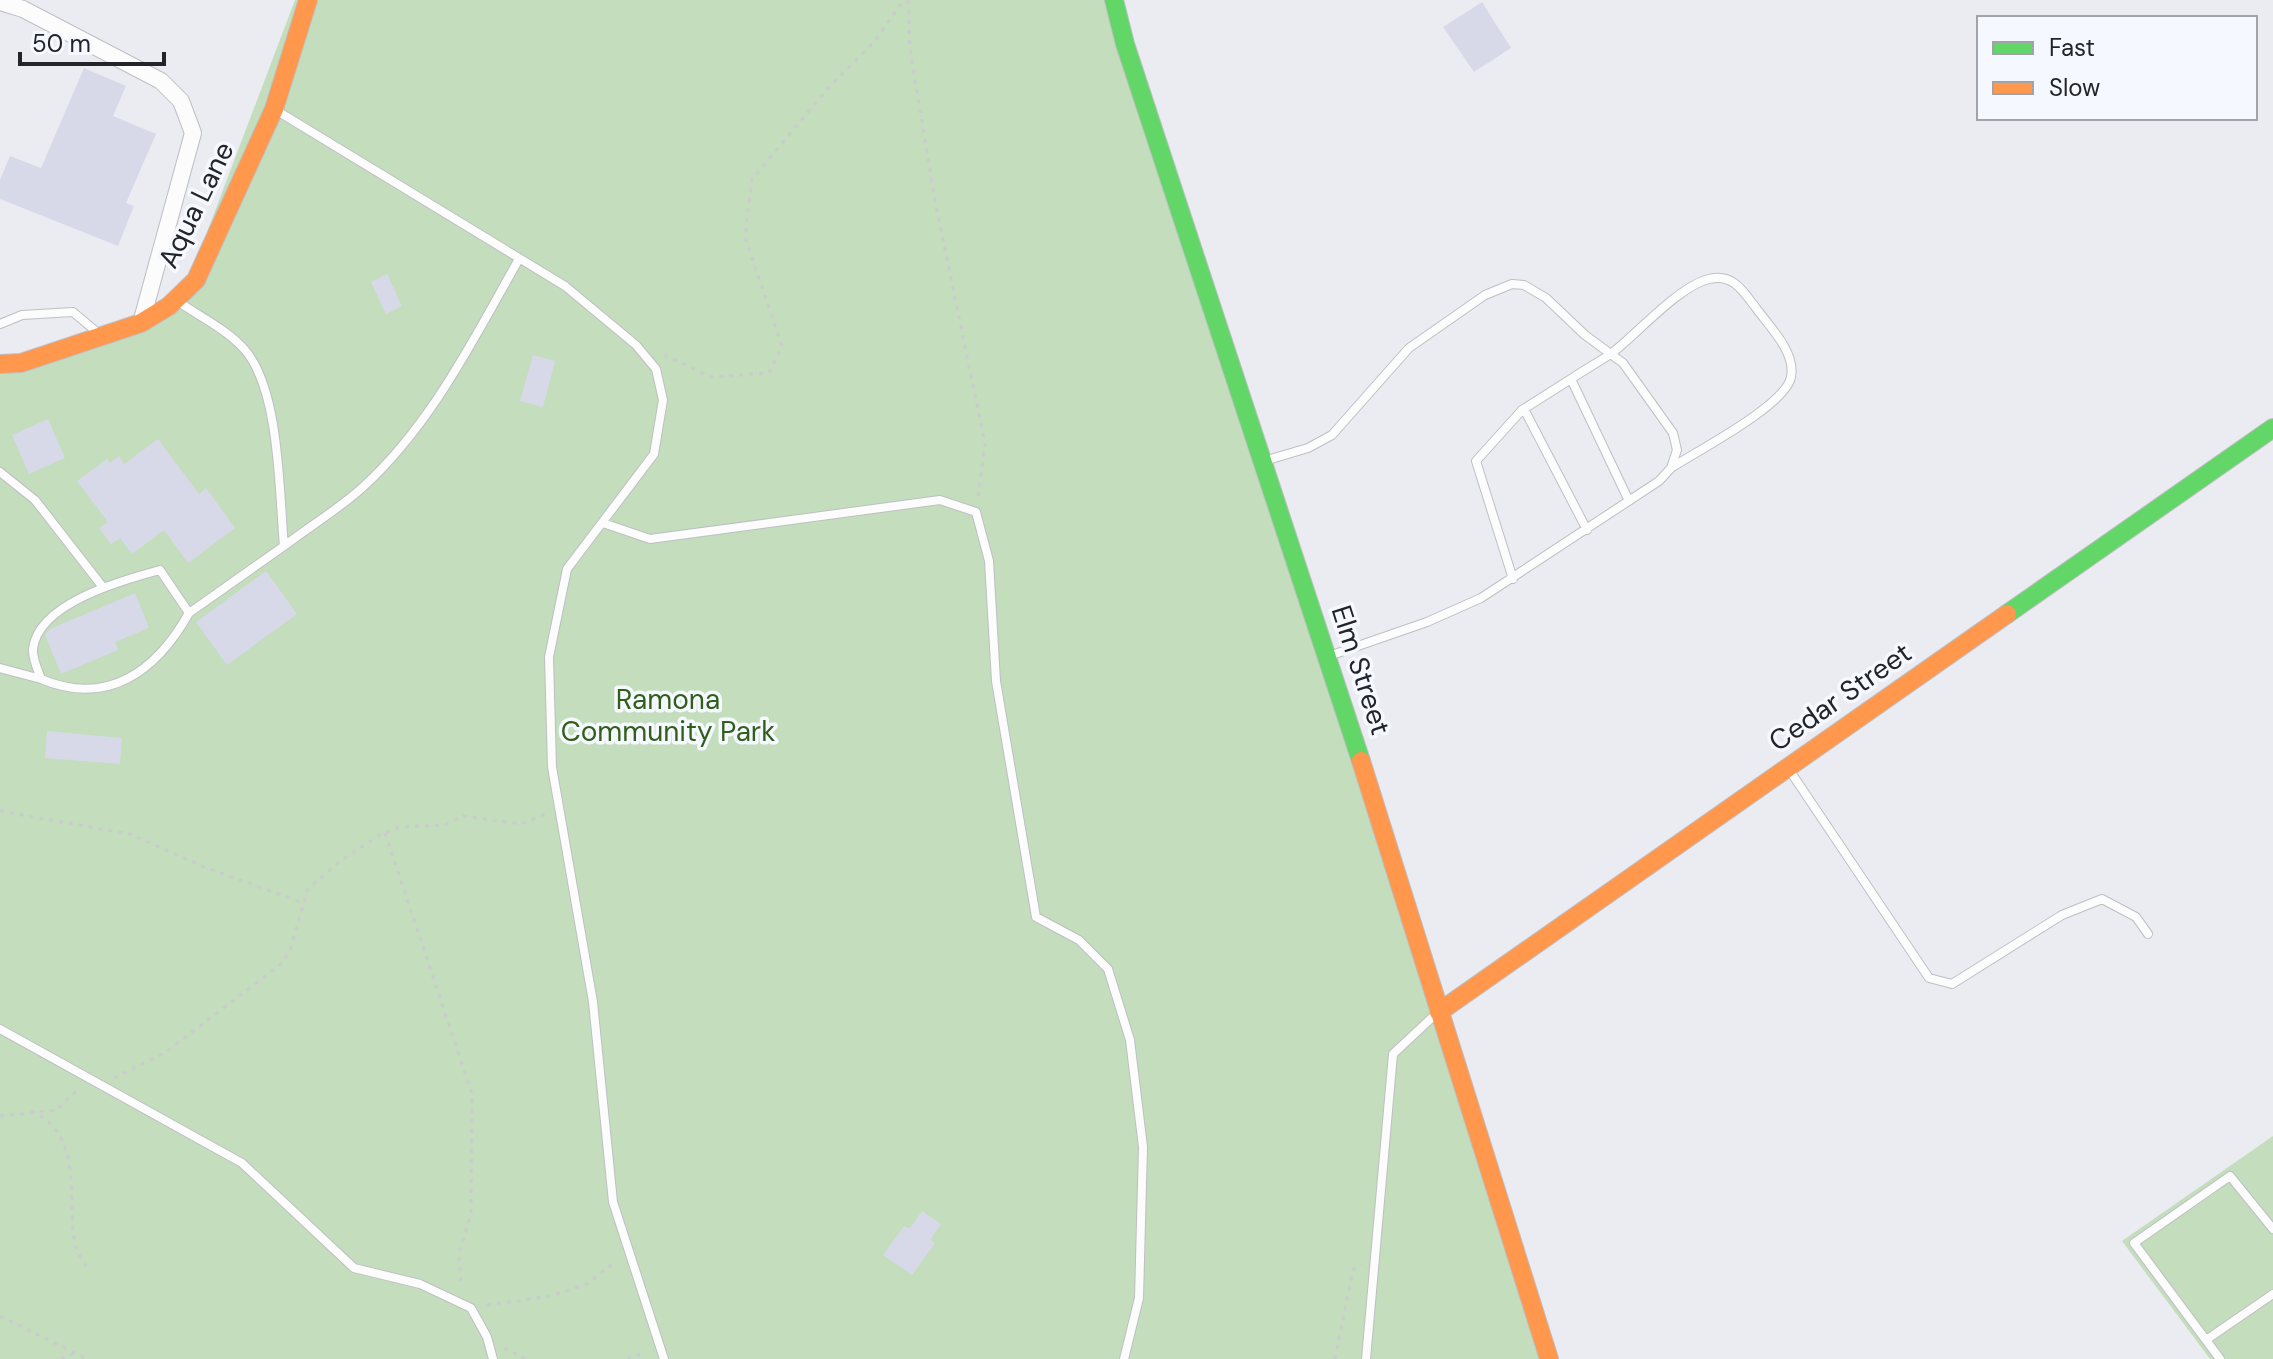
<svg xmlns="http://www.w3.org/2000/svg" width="2273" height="1359" viewBox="0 0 2273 1359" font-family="'DM Sans',sans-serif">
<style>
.green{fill:#c3ddbd}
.building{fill:#d7d9e8}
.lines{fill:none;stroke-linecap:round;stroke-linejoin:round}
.lane-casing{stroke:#bebfc4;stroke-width:10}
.street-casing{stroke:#bebfc4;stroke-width:18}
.fast-casing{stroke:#bebfc4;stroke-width:20}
.slow-casing{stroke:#bebfc4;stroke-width:20}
.path{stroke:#cbcccd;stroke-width:3;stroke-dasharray:4 6;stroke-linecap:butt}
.lane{stroke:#fcfcfd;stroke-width:8}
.street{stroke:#fcfcfd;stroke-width:16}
.fast{stroke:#63d668;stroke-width:18}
.slow{stroke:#ff974d;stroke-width:18}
.labels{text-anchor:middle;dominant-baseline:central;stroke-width:7;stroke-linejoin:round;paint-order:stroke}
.street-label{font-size:28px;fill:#232427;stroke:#f6f8ff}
.park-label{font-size:28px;fill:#315f1a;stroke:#f6f8ff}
</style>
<rect width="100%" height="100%" fill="#ebecf2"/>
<!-- green -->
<path class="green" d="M295 0H1112L1549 1359H0V365L149 320 193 269Z
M2273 1136V1359H2210L2122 1241Z"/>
<!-- building -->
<path class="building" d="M1482 2 1511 48 1474 72 1443 27Z
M84 68 126 86 113 116 156 134 126 203 134 206 118 246 0 199V180L10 156 41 168Z
M387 274 402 306 386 314 371 282Z
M533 355 555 361 543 407 520 401Z
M48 419 65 458 29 474 12 435Z
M158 439 199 494 206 488 235 528 188 563 164 530 132 554 120 538 111 544 99 528 108 522 77 481 107 459 110 463 119 456 124 464Z
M266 571 297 614 227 665 196 622Z
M135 593 149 628 115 642 118 650 61 674 45 635 50 629Z
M47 731 122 738 120 764 45 758Z
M922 1211 941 1224 930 1240 935 1243 912 1275 883 1255 904 1226 910 1228Z"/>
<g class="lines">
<defs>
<path id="lane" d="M274 109 565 286 636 345 656 369 663 400 654 454 567 569 549 657 552 767 593 1002 613 1202 664 1359
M176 300C198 316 227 329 245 350 280 391 279 492 284 546L189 613 160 570C123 580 38 603 33 649 32 658 38 670 41 679 107 707 156 672 189 613
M0 324 22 315 73 312 98 333
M1524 409 1587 530
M1264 461 1308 448 1332 435 1409 348 1485 295 1512 284 1524 285 1546 298 1585 335 1623 363 1673 433 1677 450 1671 468 1659 481 1481 598 1427 622 1329 656
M0 472 35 500 102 586
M1629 501 1571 379C1584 370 1599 362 1612 353 1638 333 1679 286 1709 279 1733 273 1743 291 1756 308 1769 326 1796 352 1791 377 1786 405 1697 451 1671 468
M603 523 650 539 940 500 976 512 989 561 996 681 1036 917 1079 940 1108 969 1130 1040 1143 1147 1139 1298 1124 1359
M284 546C310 526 339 509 363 487 432 424 474 338 519 259
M1513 579 1476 461 1522 410 1571 379
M0 668 41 679
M1788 768 1929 978 1952 984 2062 915 2102 899 2136 917 2148 934
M0 1029 242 1163 354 1268 420 1284 471 1308 487 1337 493 1359
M2206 1340 2273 1294
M1366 1359 1393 1054 1438 1012
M2220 1359 2134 1243 2230 1176 2273 1229"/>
<path id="street" d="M0 2 23 9 161 81 181 101 193 133 141 323"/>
<path id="fast" d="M1114 0 1125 44 1361 761
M2007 614 2273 428"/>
<path id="slow" d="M0 364 21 363 141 323 169 306 196 280 274 109 308 0
M1361 761 1549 1359
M1439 1012 2007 614"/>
</defs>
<!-- lane casing -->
<use href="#lane" class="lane-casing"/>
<!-- street casing -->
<use href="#street" class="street-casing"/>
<!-- fast casing -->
<use href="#fast" class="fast-casing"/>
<!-- slow casing -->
<use href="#slow" class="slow-casing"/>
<!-- path -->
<path class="path" d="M908 0 910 49 935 201 985 444 978 497
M664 355 712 377 769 373 782 346 745 237 752 179 832 84 873 43 904 0
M0 811 130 834 204 867 301 902
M385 833 472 1094 471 1214 459 1254 461 1287
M114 1078 166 1052 281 964 290 950 308 889 339 862 378 836 400 827 445 825 463 816 521 824 548 813
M31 1111C85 1135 66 1198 75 1244 76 1252 82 1259 86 1266
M0 1116 57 1110 80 1087
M487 1305 551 1296 587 1284 616 1261
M0 1316 87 1359
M504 1348 526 1359
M61 1359 75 1353
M627 1359 646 1353
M1335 1359 1353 1270 1361 1264"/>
<!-- lane -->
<use href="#lane" class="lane"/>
<!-- street -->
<use href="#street" class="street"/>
<!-- fast -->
<use href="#fast" class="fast"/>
<!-- slow -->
<use href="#slow" class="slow"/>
</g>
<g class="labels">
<!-- street labels -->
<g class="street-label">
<text transform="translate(196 205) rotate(-64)">Aqua Lane</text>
<text transform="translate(1361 670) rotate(72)">Elm Street</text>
<text transform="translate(1840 697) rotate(-35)">Cedar Street</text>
</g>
<!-- park labels -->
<g class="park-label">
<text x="668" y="699">Ramona<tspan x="668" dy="32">Community Park</tspan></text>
</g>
</g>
<!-- legend -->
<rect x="1977" y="16" width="280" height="104" fill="#f6f8ff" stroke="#a2a3a9" stroke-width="2"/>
<rect x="1993" y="42" width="40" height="12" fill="#63d668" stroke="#a2a3a9" stroke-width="2"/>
<text x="2049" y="56" font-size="24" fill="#232427">Fast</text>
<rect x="1993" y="82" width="40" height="12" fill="#ff974d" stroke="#a2a3a9" stroke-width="2"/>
<text x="2049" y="96" font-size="24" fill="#232427">Slow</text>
<!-- scale -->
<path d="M20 52v12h144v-12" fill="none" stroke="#232427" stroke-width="4"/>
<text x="32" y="52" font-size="24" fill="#232427" stroke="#f6f8ff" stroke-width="6" paint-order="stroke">50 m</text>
</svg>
